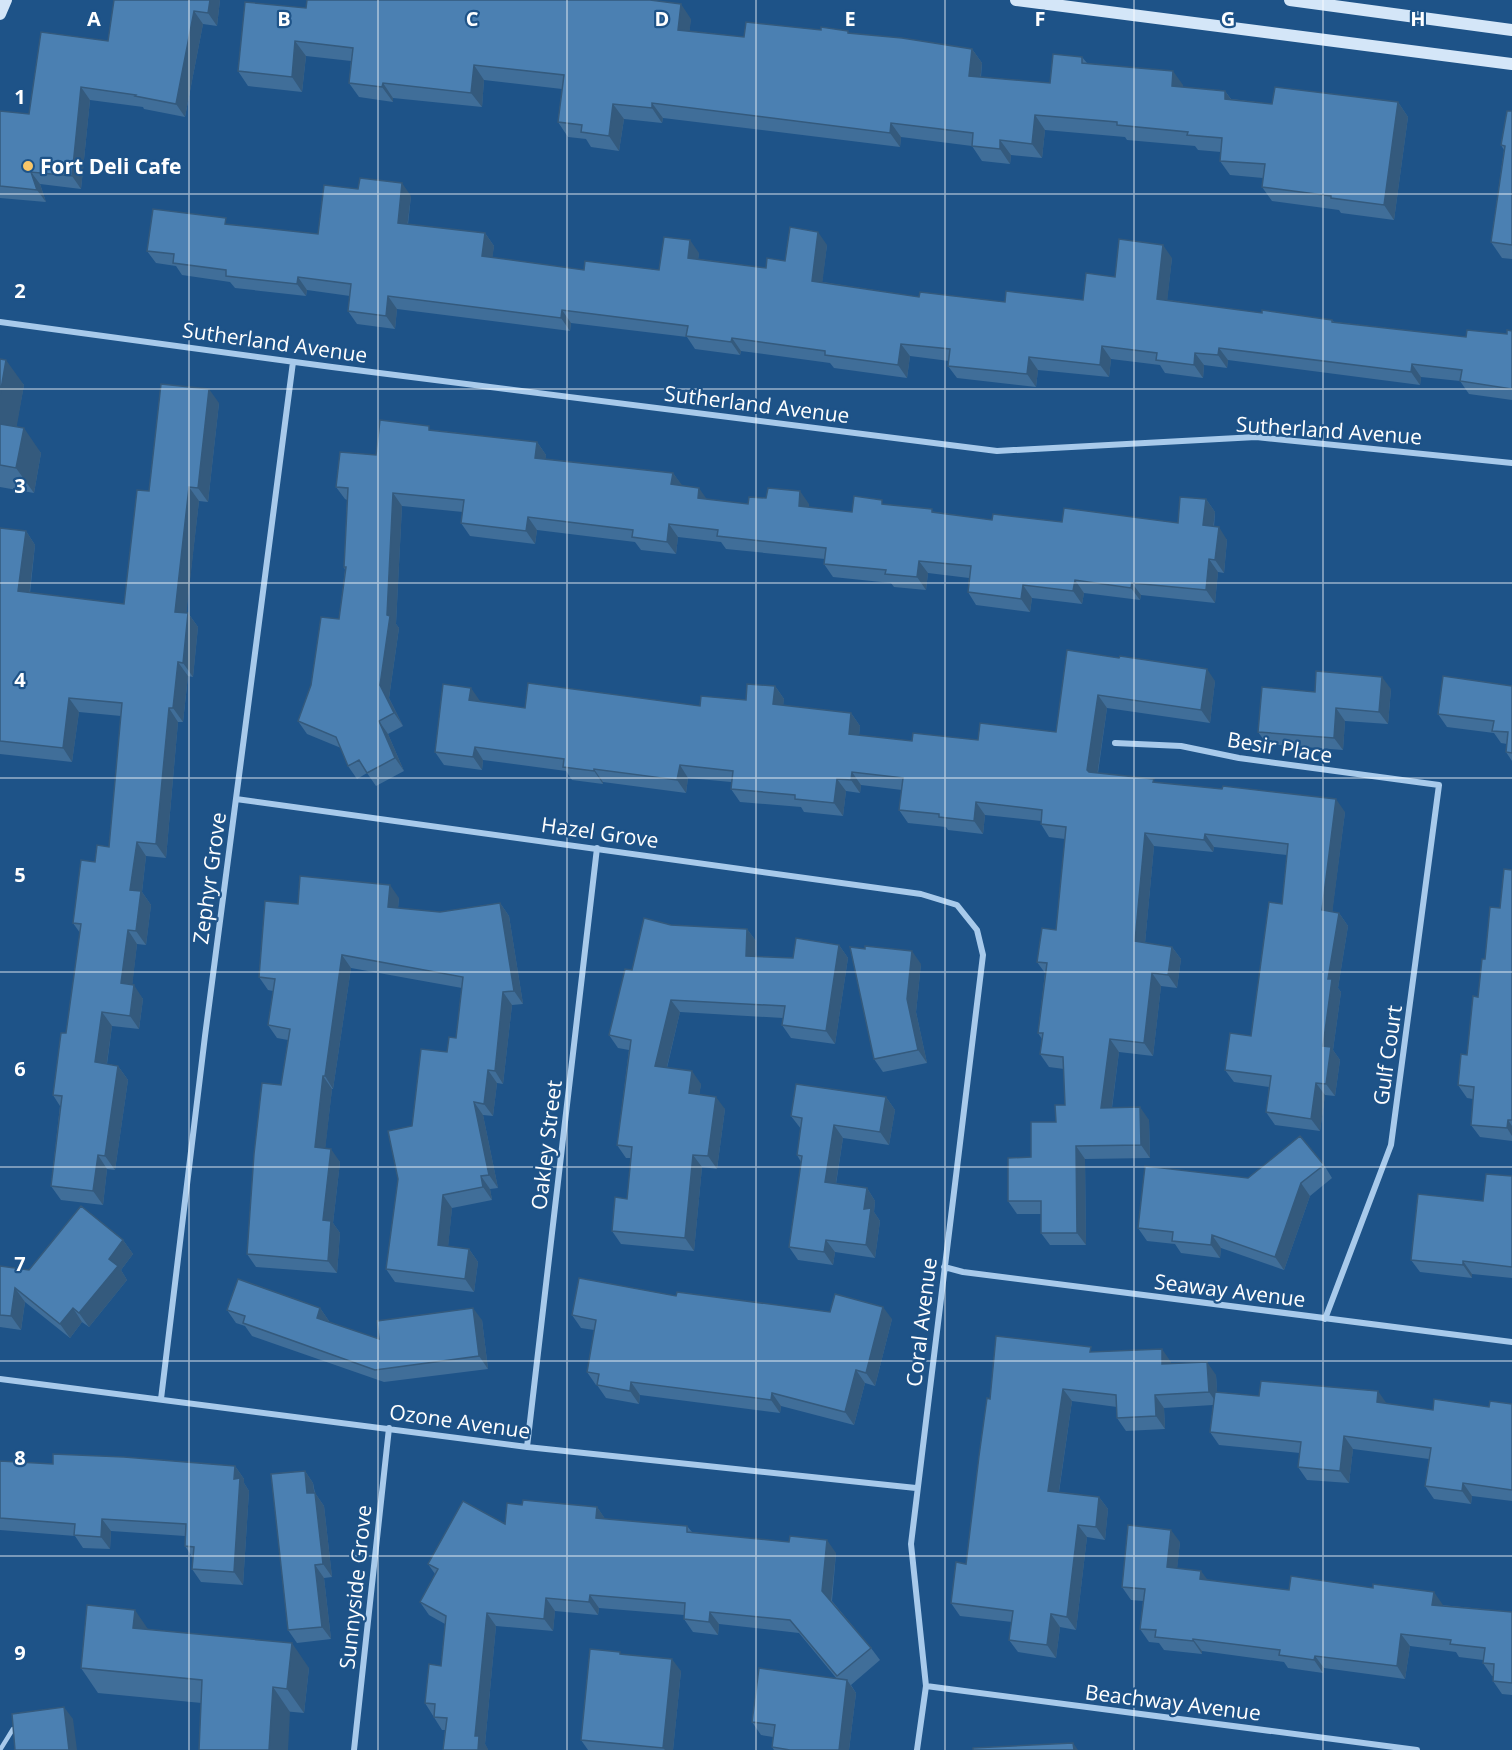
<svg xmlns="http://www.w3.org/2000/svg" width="1512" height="1750" viewBox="0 0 1512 1750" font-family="'Open Sans',sans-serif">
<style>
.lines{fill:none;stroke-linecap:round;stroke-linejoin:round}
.service{stroke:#a8caeb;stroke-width:4.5}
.minor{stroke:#a8caeb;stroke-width:6}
.secondary{stroke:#d4e6f8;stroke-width:12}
.wall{fill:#406e99}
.shaded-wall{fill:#345a7d}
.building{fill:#4b80b2;stroke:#345a7d;stroke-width:1.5}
.grid{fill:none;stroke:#fff;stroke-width:1.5;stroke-opacity:0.55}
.poi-dot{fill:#f9c668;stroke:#1e5388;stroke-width:2}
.labels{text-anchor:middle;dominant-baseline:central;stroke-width:4.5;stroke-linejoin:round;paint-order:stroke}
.poi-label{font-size:21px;font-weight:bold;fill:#fff;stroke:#1e5388;text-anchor:start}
.street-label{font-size:21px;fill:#fff;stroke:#1e5388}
.grid-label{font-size:20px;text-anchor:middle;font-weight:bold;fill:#fff;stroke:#1e5388;stroke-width:4.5;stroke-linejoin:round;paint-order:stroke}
</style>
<rect width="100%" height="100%" fill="#1e5388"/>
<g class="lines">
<!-- service -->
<path class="service" d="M0 1750 13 1729"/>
<!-- minor -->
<path class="minor" d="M0 322 332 367 997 451 1256 437 1512 463
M1115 743 1181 746 1239 758 1439 785 1391 1145 1325 1319
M236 799 921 894 957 905 977 930 983 955 911 1544 926 1686 917 1750
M944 1267 963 1272 1512 1342
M0 1379 527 1447 916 1488
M161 1399 205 1036 293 362
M527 1447 597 848
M926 1686 1417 1750
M354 1750 389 1428"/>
<!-- secondary -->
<path class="secondary" d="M1016 0 1512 64
M1290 0 1512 30
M0 14 6 0"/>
</g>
<!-- wall -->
<path class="wall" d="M220 0 217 26 203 24 185 117 144 109 143 107 90 100 81 189 40 184 46 202 0 198V111L29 114 108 41Z
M306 8 691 19 689 31 744 37 821 30 848 31 849 34 972 49 982 63 981 77 1050 83 1082 57 1087 63 1183 85V87L1225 91 1231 99 1272 104 1398 102 1408 117 1394 220 1341 213 1339 210 1272 201 1262 187 1263 178 1230 175 1220 161 1221 152 1198 150 1195 146 1127 140 1125 137 1045 130 1042 158 1011 155 1010 164 982 161 972 146 901 137 900 147 663 118 662 123 624 119 619 151 591 147 586 139 568 137 558 122 562 89 484 80 482 107 393 98V102L359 97 349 83 351 61 306 56 302 92 248 86 238 71Z
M1512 111V259L1502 258 1491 242 1504 150 1501 145Z
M411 196 408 224 485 233 494 246 492 258 584 270H659L699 253 698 259 766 268 827 245 822 282 919 297 1005 302 1083 300 1115 277 1172 258 1167 300 1262 313 1332 320 1334 322 1466 337 1507 334 1512 331V400L1469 394 1460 381 1421 377 1420 385 1228 360 1227 368 1204 365 1203 378 1165 373 1160 365 1111 359 1109 377 1038 370 1036 387 957 378 948 366 949 361 910 356 907 378 834 368 830 363 741 351 740 355 695 349 687 337 571 323 570 331 397 309 395 329 357 324 348 311 350 296 307 290 306 296 235 288 230 282 182 275 176 266 156 263 147 251 230 225 318 234Z
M0 359 24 385 16 427 41 453 34 493 0 487Z
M219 403 208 502 199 501 186 613H188L198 627 193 677 188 676 183 722H178L166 858 146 856 142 892 151 905 146 945 137 944 132 985 143 999 139 1029 112 1026 107 1064 118 1066 128 1080 115 1170 107 1169 103 1205 61 1200 51 1186 60 1106 53 1095 66 1033 80 933 73 923 95 862 109 847 121 716 79 712 72 762 0 754V528L26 531 35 545 30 593 124 604 149 491Z
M432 430 537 442 546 455 545 459 673 473 682 486 706 499 748 504H809V507L852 512 885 504 935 512 992 520 1178 523 1206 499 1215 512 1214 527 1227 540 1224 573 1218 572 1215 603 1141 595 1140 600 1084 593 1082 604 1032 598 1030 612 976 605 968 592 969 578 928 573 926 590 894 587 891 583 833 577 824 564 825 559 726 549 721 542 678 537 676 554 641 550 635 542 537 530 535 544 470 536 461 523 463 512 402 506 396 624 399 628 389 698 403 726 388 734 404 771 376 786 367 773 357 779 348 766 341 748 307 734 298 721 339 619 345 570 344 567 347 500 345 499 336 487 376 455Z
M1067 650 1215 681 1210 723 1107 708 1098 773 1345 812 1332 912 1339 913 1348 926 1338 988 1341 992 1333 1050 1340 1060 1335 1096 1325 1095 1320 1131 1275 1125 1266 1112 1269 1087 1234 1082 1225 1070 1251 1036 1282 904 1287 855 1214 847 1213 852 1154 846 1145 943 1172 947 1181 959 1177 988 1161 986 1153 1056 1119 1052 1112 1108 1149 1120 1150 1158 1085 1159 1086 1245H1050L1041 1233V1214H1017L1008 1201 1031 1157 1056 1122 1065 1105 1064 1069 1049 1067 1040 1054 1042 1039 1038 1033 1045 973 1037 962 1056 930 1065 839 1049 837 1041 824V821L985 815 983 834 948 830 946 827 908 823 899 810 902 790 861 785 860 793 846 791 843 816 804 812 801 807 740 802 731 789V782L688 778 686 793 603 782V784L572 780 566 771 483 760 482 770 444 765 435 752 480 701V702L525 708 700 706 746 700 775 686 784 699 783 705 851 713 860 726 859 735 912 741 978 740 1056 732Z
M1512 686V761L1506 752 1507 744 1501 743 1494 733 1447 727 1438 714Z
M1391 689 1388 724 1345 721 1343 750 1267 744 1258 732 1315 692Z
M1512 870V1141L1480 1137 1471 1125 1473 1099 1467 1098 1458 1085 1467 1055 1485 959Z
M399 898 398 908 440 912 500 903 509 916 523 1004 512 1005 503 1084 497 1083 493 1116 483 1115 498 1188 490 1189 492 1200 452 1208 448 1246 469 1249 478 1262 474 1292 395 1282 386 1269 412 1126 447 1052 456 1038 462 988 351 968 333 1089H332L325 1148 340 1162 333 1223 340 1233 337 1273 256 1267 247 1254 281 1085 288 1040 277 1038 268 1025 273 991 268 990 259 977 298 904Z
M671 925 747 929 756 941 755 956 793 958 839 945 848 958 835 1044 791 1038 782 1025 783 1018 680 1012 667 1068 701 1084 699 1095 725 1109 717 1169 702 1167 694 1251 621 1244 612 1231 627 1199 631 1158H626L617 1145 629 1050 618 1048 609 1035 632 970Z
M921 964 916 1012 927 1063 883 1072 874 1059Z
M886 1097 895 1110 889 1145 843 1138 836 1184 867 1188 875 1201 874 1212 880 1221 875 1258 835 1252 833 1265 798 1260 789 1247 801 1162 797 1155 801 1129 791 1116Z
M1324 1165 1332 1178 1310 1196 1284 1270 1221 1248 1220 1258 1181 1253 1175 1244 1147 1241 1138 1228 1248 1178Z
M1512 1176V1278L1472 1274V1278L1420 1272 1411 1260 1483 1201Z
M123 1240 133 1254 121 1270 127 1280 89 1327 82 1322 70 1338 25 1302 21 1330 0 1327V1266L29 1270Z
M676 1296 892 1319 875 1386 865 1383 854 1425 781 1406 780 1413 640 1395 639 1404 606 1398 597 1385H596L587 1372 594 1330 581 1328 572 1315Z
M320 1308 329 1321V1322L379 1339 482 1320 488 1369 384 1382 252 1336 245 1326 236 1323 227 1310Z
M1095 1352 1171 1362V1364L1216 1375 1217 1392 1259 1396 1387 1404 1433 1410 1489 1407 1512 1404V1501L1472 1496 1471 1504 1434 1499 1425 1486 1429 1459 1353 1449 1349 1483 1307 1480 1298 1467 1300 1453 1219 1445 1210 1432 1213 1405 1164 1408 1165 1429 1126 1431 1117 1418V1407L1072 1401 1059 1492 1099 1497 1108 1509 1105 1540 1087 1537 1076 1630 1060 1627 1056 1658 1018 1652 1009 1640 1012 1622 960 1616 951 1603 966 1564 990 1399Z
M0 1461 53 1464 235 1466 244 1479V1483L249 1491 243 1585 201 1582 192 1569 193 1558 185 1546V1536L111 1531 110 1549 83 1548 75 1536 0 1530Z
M305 1471 313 1483 315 1493 324 1506 332 1577 324 1578 331 1639 297 1643 288 1630Z
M597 1507 605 1519 687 1526 692 1532 836 1553 832 1601 871 1648 880 1660 851 1685 856 1693 849 1750H774L772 1747 773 1737 761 1735 752 1722 837 1679 799 1633 719 1624 718 1635 693 1632 684 1619V1615L599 1608 598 1615 555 1611 553 1631 496 1626 485 1744 488 1750H443L445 1730H442L425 1703 441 1666 445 1624 429 1615 420 1602 435 1574 428 1564 505 1524Z
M1180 1542 1177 1568 1207 1580 1289 1590 1512 1612V1695L1502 1694 1493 1681V1676H1492L1483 1663V1660L1459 1657 1456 1652 1410 1646 1405 1679 1324 1668 1323 1673 1288 1668 1284 1662 1202 1651V1654L1164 1650 1159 1643 1149 1642 1140 1629 1143 1601 1131 1600 1122 1587Z
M149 1629 309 1668 304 1713 98 1693 81 1668Z
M622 1654 681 1671 673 1750H588L581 1740Z"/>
<!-- shaded-wall -->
<path class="shaded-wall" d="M210 0H220L217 26 208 13Z
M681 4 691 19 688 45 678 30Z
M194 11 203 24 185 117 176 104Z
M295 41 306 56 302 92 292 77Z
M972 49 982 63 979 90 969 76Z
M474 65 484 80 482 107 471 93Z
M1173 71 1183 85 1182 101 1172 86Z
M383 83 393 98V102L382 87Z
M81 87 90 100 81 189 72 176Z
M1225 91 1235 105 1225 99Z
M1398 102 1408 117 1394 220 1384 205Z
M652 103 663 118 662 123 652 108Z
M613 104 624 119 619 151 609 136Z
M1035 115 1045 130 1042 158 1032 144Z
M891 123 901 137 900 147 890 133Z
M1000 140 1011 155 1010 164 1000 149Z
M31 172 40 184 46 202 37 190Z
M402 183 411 196 406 236 398 223Z
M818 232 827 245 821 294 812 281Z
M485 233 494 246 491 269 482 256Z
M690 240 699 253 697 270 688 258Z
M1163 245 1172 258 1166 312 1157 299Z
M298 277 307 290 306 296 297 284Z
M388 296 397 309 395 329 386 316Z
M562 310 571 323 570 331 561 318Z
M732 338 741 351 740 355 731 342Z
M901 344 910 356 907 378 898 365Z
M1102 346 1111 359 1109 377 1100 365Z
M1219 348 1228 360 1227 368 1218 355Z
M1195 353 1204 365 1203 378 1194 365Z
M1029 357 1038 370 1036 387 1027 374Z
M6 360 24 385 13 448 0 430V395Z
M1412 364 1421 377 1420 385 1411 372Z
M209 389 219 403 208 502 198 488Z
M24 428 41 453 34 493 16 468Z
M537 442 546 455 544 470 535 458Z
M673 473 682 485 680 497 671 484Z
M189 487 199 501 185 626 175 612Z
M699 488 708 501 698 498Z
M800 491 809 504 808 519 799 506Z
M393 493 402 506 396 624 399 628 389 698 403 726 394 713 380 685 387 615Z
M1206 499 1215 512 1212 538 1203 525Z
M528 517 537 530 535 544 526 531Z
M669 524 678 537 676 554 667 542Z
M1219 527 1227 540 1224 573 1215 560Z
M26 531 35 545 28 605 18 591Z
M1209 559 1218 572 1215 603 1206 590Z
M919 561 928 573 926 590 917 577Z
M1075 580 1084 593 1082 604 1073 591Z
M1132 583 1141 595 1140 600 1131 588Z
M1023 585 1032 598 1030 612 1021 599Z
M188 613 198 627 193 677 183 663Z
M178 662 188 676 183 722 173 708Z
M1207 669 1215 681 1210 723 1201 710Z
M1382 677 1391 689 1388 724 1379 712Z
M775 686 784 699 782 717 773 704Z
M471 688 480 701 478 713 469 700Z
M1098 695 1107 708 1096 783 1087 770Z
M69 698 79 712 72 762 63 748Z
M169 708 178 722 166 858 156 844Z
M1336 708 1345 721 1343 750 1334 738Z
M851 713 860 726 858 747 849 734Z
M379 721 388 734 404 771 395 758Z
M475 747 483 760 482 770 473 757Z
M680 765 688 778 686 793 677 780Z
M594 769 603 782V784L594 771Z
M852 772 861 785 860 793 851 780Z
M837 779 846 791 843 816 834 803Z
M1336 799 1345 812 1331 923 1322 910Z
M976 802 985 815 983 834 974 821Z
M1145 833 1154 846 1144 954 1135 941Z
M1205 834 1214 847 1213 852 1204 840Z
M137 842 146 856 142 892 151 905 146 945 136 931 130 890Z
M390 885 399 898 397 919 388 907Z
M500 903 509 916 523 1004 514 991Z
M1339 913 1348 926 1338 988 1341 992 1333 1050 1340 1060 1335 1096 1326 1084 1323 1046 1328 979Z
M747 929 756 941 754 968 746 956Z
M128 930 137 944 131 997 121 983Z
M839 945 848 958 835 1044 826 1031Z
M1172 947 1181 959 1177 988 1168 975Z
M912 951 921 964 916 1012 927 1063 918 1050 907 999Z
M342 955 351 968 333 1089 325 1076Z
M1152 973 1161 986 1153 1056 1144 1043Z
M134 985 143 999 139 1029 130 1016Z
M503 992 512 1005 503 1084 495 1071Z
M671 1000 680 1012 664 1079 655 1066Z
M102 1012 112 1026 105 1076 95 1062Z
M1110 1039 1119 1052 1110 1121 1101 1108Z
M118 1066 128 1080 115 1170 105 1156Z
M488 1070 497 1083 493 1116 484 1104Z
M692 1071 701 1084 698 1106 689 1093Z
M323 1076 332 1089 324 1160 315 1147Z
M1316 1083 1325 1095 1320 1131 1311 1119Z
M716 1097 725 1109 717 1169 708 1156Z
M886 1097 895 1110 889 1145 880 1132Z
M474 1102 483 1115 498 1188 489 1175Z
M1140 1107 1149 1120 1150 1158 1141 1145Z
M1508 1120 1512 1126V1136L1507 1128Z
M834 1125 843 1138 834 1195 825 1182Z
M1076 1146 1085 1159 1086 1245 1077 1233Z
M331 1149 340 1162 333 1223 340 1233 337 1273 328 1261 323 1220Z
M98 1155 107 1169 103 1205 93 1191Z
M693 1155 702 1167 694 1251 685 1238Z
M481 1176 490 1189 492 1200 483 1187Z
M1301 1183 1310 1196 1284 1270 1275 1257Z
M867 1188 875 1201 874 1212 880 1221 875 1258 866 1245 864 1209Z
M443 1195 452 1208 447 1258 438 1245Z
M1212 1235 1221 1248 1220 1258 1211 1245Z
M123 1240 133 1254 121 1270 127 1280 89 1327 79 1313 109 1259Z
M826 1240 835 1252 833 1265 824 1252Z
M469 1249 478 1262 474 1292 465 1279Z
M1463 1261 1472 1274V1278L1463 1265Z
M15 1288 25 1302 21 1330 11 1316Z
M883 1307 892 1319 875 1386 866 1373Z
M73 1308 82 1322 70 1338 60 1324Z
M320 1308 329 1321 325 1331 317 1318Z
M473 1308 482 1320 488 1369 479 1356Z
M1162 1349 1171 1362V1377L1162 1364Z
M1207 1362 1216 1375 1218 1405 1209 1392Z
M856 1370 865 1383 854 1425 845 1412Z
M631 1382 640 1395 639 1404 630 1391Z
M1063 1389 1072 1401 1057 1504 1048 1491Z
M1378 1391 1387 1404 1377 1402Z
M772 1393 781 1406 780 1413 771 1400Z
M1155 1395 1164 1408 1165 1429 1156 1416Z
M1344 1436 1353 1449 1349 1483 1340 1471Z
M235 1466 244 1479V1483L249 1491 243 1585 234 1572Z
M305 1471 313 1483 316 1506 307 1493Z
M1463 1483 1472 1496 1471 1504 1462 1491Z
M315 1493 324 1506 332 1577 323 1564Z
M1099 1497 1108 1509 1105 1540 1096 1527Z
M597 1507 606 1520 596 1518Z
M102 1519 111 1531 110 1549 101 1537Z
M1078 1525 1087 1537 1076 1630 1067 1617Z
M1171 1530 1180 1542 1176 1580 1167 1567Z
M827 1540 836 1553 831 1603 822 1591Z
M315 1565 324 1578 331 1639 322 1627Z
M1201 1571 1210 1583 1200 1579Z
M1434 1592 1443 1605 1441 1617 1432 1605Z
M590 1595 599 1608 598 1615 589 1602Z
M546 1598 555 1611 553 1631 544 1619Z
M135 1610 152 1635 133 1628Z
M710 1612 719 1624 718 1635 709 1622Z
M487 1613 496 1626 485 1744 488 1749V1750H478L475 1736Z
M1051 1614 1060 1627 1056 1658 1047 1645Z
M1401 1634 1410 1646 1405 1679 1397 1666Z
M1193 1639 1202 1651V1654L1193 1641Z
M292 1643 309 1668 304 1713 287 1689Z
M1315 1656 1324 1668 1323 1673 1314 1660Z
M672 1659 681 1671 673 1750H665L663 1748Z
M847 1680 856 1693 849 1750H839Z
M273 1687 290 1712 288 1750H269Z
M64 1707 73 1719 77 1750H69Z
M1073 1743 1078 1750H1074Z"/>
<!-- building -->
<path class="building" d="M114 0H210L208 13 194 11 176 104 135 96 136 95 81 87 72 176 31 172 37 190 0 186V111L29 114 41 32 108 41Z
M307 0H650L681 4 678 30 744 37 746 22 821 30V27L848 31V33L902 38 972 49 969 76 1050 83 1053 54 1082 57V63L1173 71 1172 86 1225 91V99L1272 104 1275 87 1398 102 1384 205 1331 198V196L1262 187 1265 164 1220 161 1222 138 1187 135 1188 132 1117 125V122L1035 115 1032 144 1000 140V149L972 146 973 133 891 123 890 133 652 103V108L613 104 609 136 581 132 582 125 558 122 564 75 474 65 471 93 383 83 382 87 349 83 353 48 295 41 292 77 238 71 245 2 306 8Z
M1507 111H1512V245L1491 242 1505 146 1501 145Z
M360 178 402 183 398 223 485 233 482 256 584 270 585 261 659 270 664 237 690 240 688 258 766 268 767 258 785 261 790 227 818 232 812 281 919 297 920 292 1005 302 1006 291 1083 300 1086 273 1115 277 1119 239 1163 245 1157 299 1262 313V310L1332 320V322L1466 337 1467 330 1507 334V330L1512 331V389L1460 381 1462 370 1412 364 1411 372 1219 348 1218 355 1195 353 1194 365 1156 360 1157 353 1102 346 1100 365 1029 357 1027 374 948 366 950 349 901 344 898 365 825 355V351L732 338 731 342 686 336 688 326 562 310 561 318 388 296 386 316 348 311 351 284 298 277 297 284 226 276V270L173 263 174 254 147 251 153 209 226 218 225 224 318 234 324 185 358 189Z
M0 359 6 360 0 395Z
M161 384 209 389 198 488 189 487 175 612 188 613 183 663 178 662 173 708H169L156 844 137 842 130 890 141 891 136 931 128 930 121 983 134 985 130 1016 102 1012 95 1062 118 1066 105 1156 98 1155 93 1191 51 1186 62 1096 53 1095 61 1033H66L81 924 73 923 81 860 95 862 97 845 109 847 122 703 69 698 63 748 0 741V528L26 531 18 591 124 604 137 490 149 491Z
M380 420 429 426V430L537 442 535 458 673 473 671 484 699 488 698 498 748 504 749 497 766 498 768 488 800 491 799 506 852 512 854 496 882 500V504L932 509V512L992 520 993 514 1062 522 1064 508 1178 523 1180 497 1206 499 1203 525 1219 527 1215 560 1209 559 1206 590 1132 583 1131 588 1075 580 1073 591 1023 585 1021 599 968 592 971 566 919 561 917 577 885 574 886 570 824 564 826 548 717 536 718 530 669 524 667 542 632 537 633 530 528 517 526 531 461 523 464 500 393 493 387 615 390 616 380 685 394 713 379 721 395 758 367 773 359 760 348 766 336 737 298 721 311 685 321 617 339 619 346 567H344L348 488 336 487 340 452 376 455Z
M0 424 24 428 16 468 0 465Z
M1067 650 1119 658 1120 656 1207 669 1201 710 1098 695 1087 770 1089 772 1154 779 1153 782 1222 789 1223 786 1336 799 1322 910 1339 913 1328 979H1332L1323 1046 1331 1047 1326 1084 1316 1083 1311 1119 1266 1112 1271 1076 1225 1070 1230 1033 1251 1036 1269 902 1282 904 1288 844 1205 834 1204 840 1145 833 1135 941 1172 947 1168 975 1152 973 1144 1043 1110 1039 1101 1108 1140 1107 1141 1145 1076 1146 1077 1233H1041V1201H1008V1158L1031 1157V1122H1056L1055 1105H1065L1063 1057 1040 1054 1043 1033H1038L1047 963 1037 962 1042 928 1056 930 1066 827 1041 824 1042 810 976 802 974 821 939 817V814L899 810 903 778 852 772 851 780 837 779 834 803 795 799V795L731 789 733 771 680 765 677 780 594 769V771L563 767 564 759 475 747 473 757 435 752 443 684 471 688 469 700 525 708 528 683 700 706 701 696 746 700 747 684 775 686 773 704 851 713 849 734 912 741 913 733 978 740 980 723 1056 732Z
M1316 671 1382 677 1379 712 1336 708 1334 738 1258 732 1262 687 1315 692Z
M1443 676 1512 686V753L1506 752 1508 732 1492 731 1494 721 1438 714Z
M1504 869 1512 870V1120H1508L1507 1128 1471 1125 1474 1087 1458 1085 1461 1054 1467 1055 1473 996 1478 997 1482 959H1485L1490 907 1500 908Z
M300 876 390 885 388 907 440 912 500 903 514 991 503 992 495 1071 488 1070 484 1104 474 1102 489 1175 481 1176 483 1187 443 1195 438 1245 469 1249 465 1279 386 1269 398 1179 388 1131 412 1126 421 1049 447 1052 449 1037 456 1038 463 977 342 955 325 1076H323L315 1147 331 1149 323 1220 331 1221 328 1261 247 1254 254 1154 262 1083 281 1085 290 1029 268 1025 275 979 259 977 265 901 298 904Z
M644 918 671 925 747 929 746 956 793 958 796 938 839 945 826 1031 782 1025 785 1006 671 1000 655 1066 692 1071 689 1093 716 1097 708 1156 693 1155 685 1238 612 1231 615 1197 627 1199 632 1147 617 1145 631 1040 609 1035 625 969 632 970Z
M865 946 912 951 907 999 918 1050 874 1059 850 947 865 949Z
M796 1084 886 1097 880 1132 834 1125 825 1182 867 1188 864 1209 871 1208 866 1245 826 1240 824 1252 789 1247 802 1156 797 1155 802 1118 791 1116Z
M1300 1136 1324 1165 1301 1183 1275 1257 1212 1235 1211 1245 1172 1241 1173 1232 1138 1228 1145 1166 1248 1178Z
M1486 1174 1512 1176V1267L1463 1261V1265L1411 1260 1418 1194 1483 1201Z
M81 1206 123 1240 109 1259 118 1266 79 1313 73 1308 60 1324 15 1288 11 1316 0 1315V1266L29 1270Z
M579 1278 676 1296 677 1292 830 1312 835 1294 883 1307 866 1373 856 1370 845 1412 772 1393 771 1400 631 1382 630 1391 597 1385 599 1374 587 1372 596 1320 572 1315Z
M238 1279 320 1308 317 1318 379 1339 377 1321 473 1308 479 1356 375 1370 243 1323 245 1316 227 1310Z
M996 1336 1091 1347 1090 1352 1162 1349V1364L1207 1362 1209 1392 1155 1395 1156 1416 1117 1418 1116 1395 1063 1389 1048 1491 1099 1497 1096 1527 1078 1525 1067 1617 1051 1614 1047 1645 1009 1640 1013 1611 951 1603 956 1562 966 1564 979 1456 987 1398 990 1399Z
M1261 1381 1378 1391 1377 1402 1433 1410 1434 1399 1489 1407 1490 1401 1512 1404V1490L1463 1483 1462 1491 1425 1486 1431 1448 1344 1436 1340 1471 1298 1467 1301 1442 1210 1432 1215 1392 1259 1396Z
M53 1454 124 1457 235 1466 234 1479 240 1478 234 1572 192 1569 194 1547 185 1546 186 1524 102 1519 101 1537 74 1535 75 1524 0 1518V1461L53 1464Z
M305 1471 307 1493H315L323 1564 315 1565 322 1627 288 1630 271 1474Z
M523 1500 597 1507 596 1518 687 1526V1532L789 1542 790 1536 827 1540 822 1591 871 1648 837 1676 790 1620 710 1612 709 1622 684 1619 685 1603 590 1595 589 1602 546 1598 544 1619 487 1613 475 1736H479L478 1750H443L447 1718 434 1717 435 1704 425 1703 429 1664 441 1666 446 1616 420 1602 438 1569 428 1564 463 1501 505 1524 507 1503 522 1505Z
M1128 1525 1171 1530 1167 1567 1201 1571 1200 1579 1289 1590 1291 1576 1373 1588V1584L1434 1592 1432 1605 1512 1612V1683L1493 1681 1494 1664 1483 1663 1485 1648 1450 1644 1451 1640 1401 1634 1397 1666 1315 1656 1314 1660 1279 1655 1280 1650 1193 1639V1641L1155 1637 1156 1630 1140 1629 1145 1589 1122 1587Z
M87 1605 135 1610 133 1628 292 1643 287 1689 273 1687 269 1750H199L202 1680 81 1668Z
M590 1649 620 1652V1654L672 1659 663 1748 581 1740Z
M759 1668 847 1680 839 1750H790L772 1747 775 1725 752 1722Z
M64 1707 69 1750H15L12 1714Z
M1073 1743 1074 1750H973V1748Z"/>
<!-- grid -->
<path class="grid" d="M189 0V1750M378 0V1750M567 0V1750M756 0V1750M945 0V1750M1134 0V1750M1323 0V1750M0 194H1512M0 389H1512M0 583H1512M0 778H1512M0 972H1512M0 1167H1512M0 1361H1512M0 1556H1512"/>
<!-- markers -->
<circle class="poi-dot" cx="28" cy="166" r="6"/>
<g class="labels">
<!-- poi labels -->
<g class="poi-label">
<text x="40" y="166">Fort Deli Cafe</text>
</g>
<!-- street labels -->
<g class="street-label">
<text transform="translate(275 342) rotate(8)">Sutherland Avenue</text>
<text transform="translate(757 404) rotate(7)">Sutherland Avenue</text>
<text transform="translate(1329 430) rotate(4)">Sutherland Avenue</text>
<text transform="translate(1280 747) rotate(9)">Besir Place</text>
<text transform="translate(600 832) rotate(8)">Hazel Grove</text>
<text transform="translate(209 878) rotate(-82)">Zephyr Grove</text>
<text transform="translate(1387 1055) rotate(-82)">Gulf Court</text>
<text transform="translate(546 1145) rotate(-83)">Oakley Street</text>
<text transform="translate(1230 1290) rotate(7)">Seaway Avenue</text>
<text transform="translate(921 1322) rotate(-83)">Coral Avenue</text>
<text transform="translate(460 1421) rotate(8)">Ozone Avenue</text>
<text transform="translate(355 1587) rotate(-84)">Sunnyside Grove</text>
<text transform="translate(1173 1702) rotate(7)">Beachway Avenue</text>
</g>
</g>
<g class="grid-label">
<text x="94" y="26">A</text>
<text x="284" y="26">B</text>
<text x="472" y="26">C</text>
<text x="662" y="26">D</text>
<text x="850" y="26">E</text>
<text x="1040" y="26">F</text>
<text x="1228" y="26">G</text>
<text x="1418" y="26">H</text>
<text x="20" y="104">1</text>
<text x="20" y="298">2</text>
<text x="20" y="493">3</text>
<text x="20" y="687">4</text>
<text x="20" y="882">5</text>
<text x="20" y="1076">6</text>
<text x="20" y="1271">7</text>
<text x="20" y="1465">8</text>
<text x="20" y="1660">9</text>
</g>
</svg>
